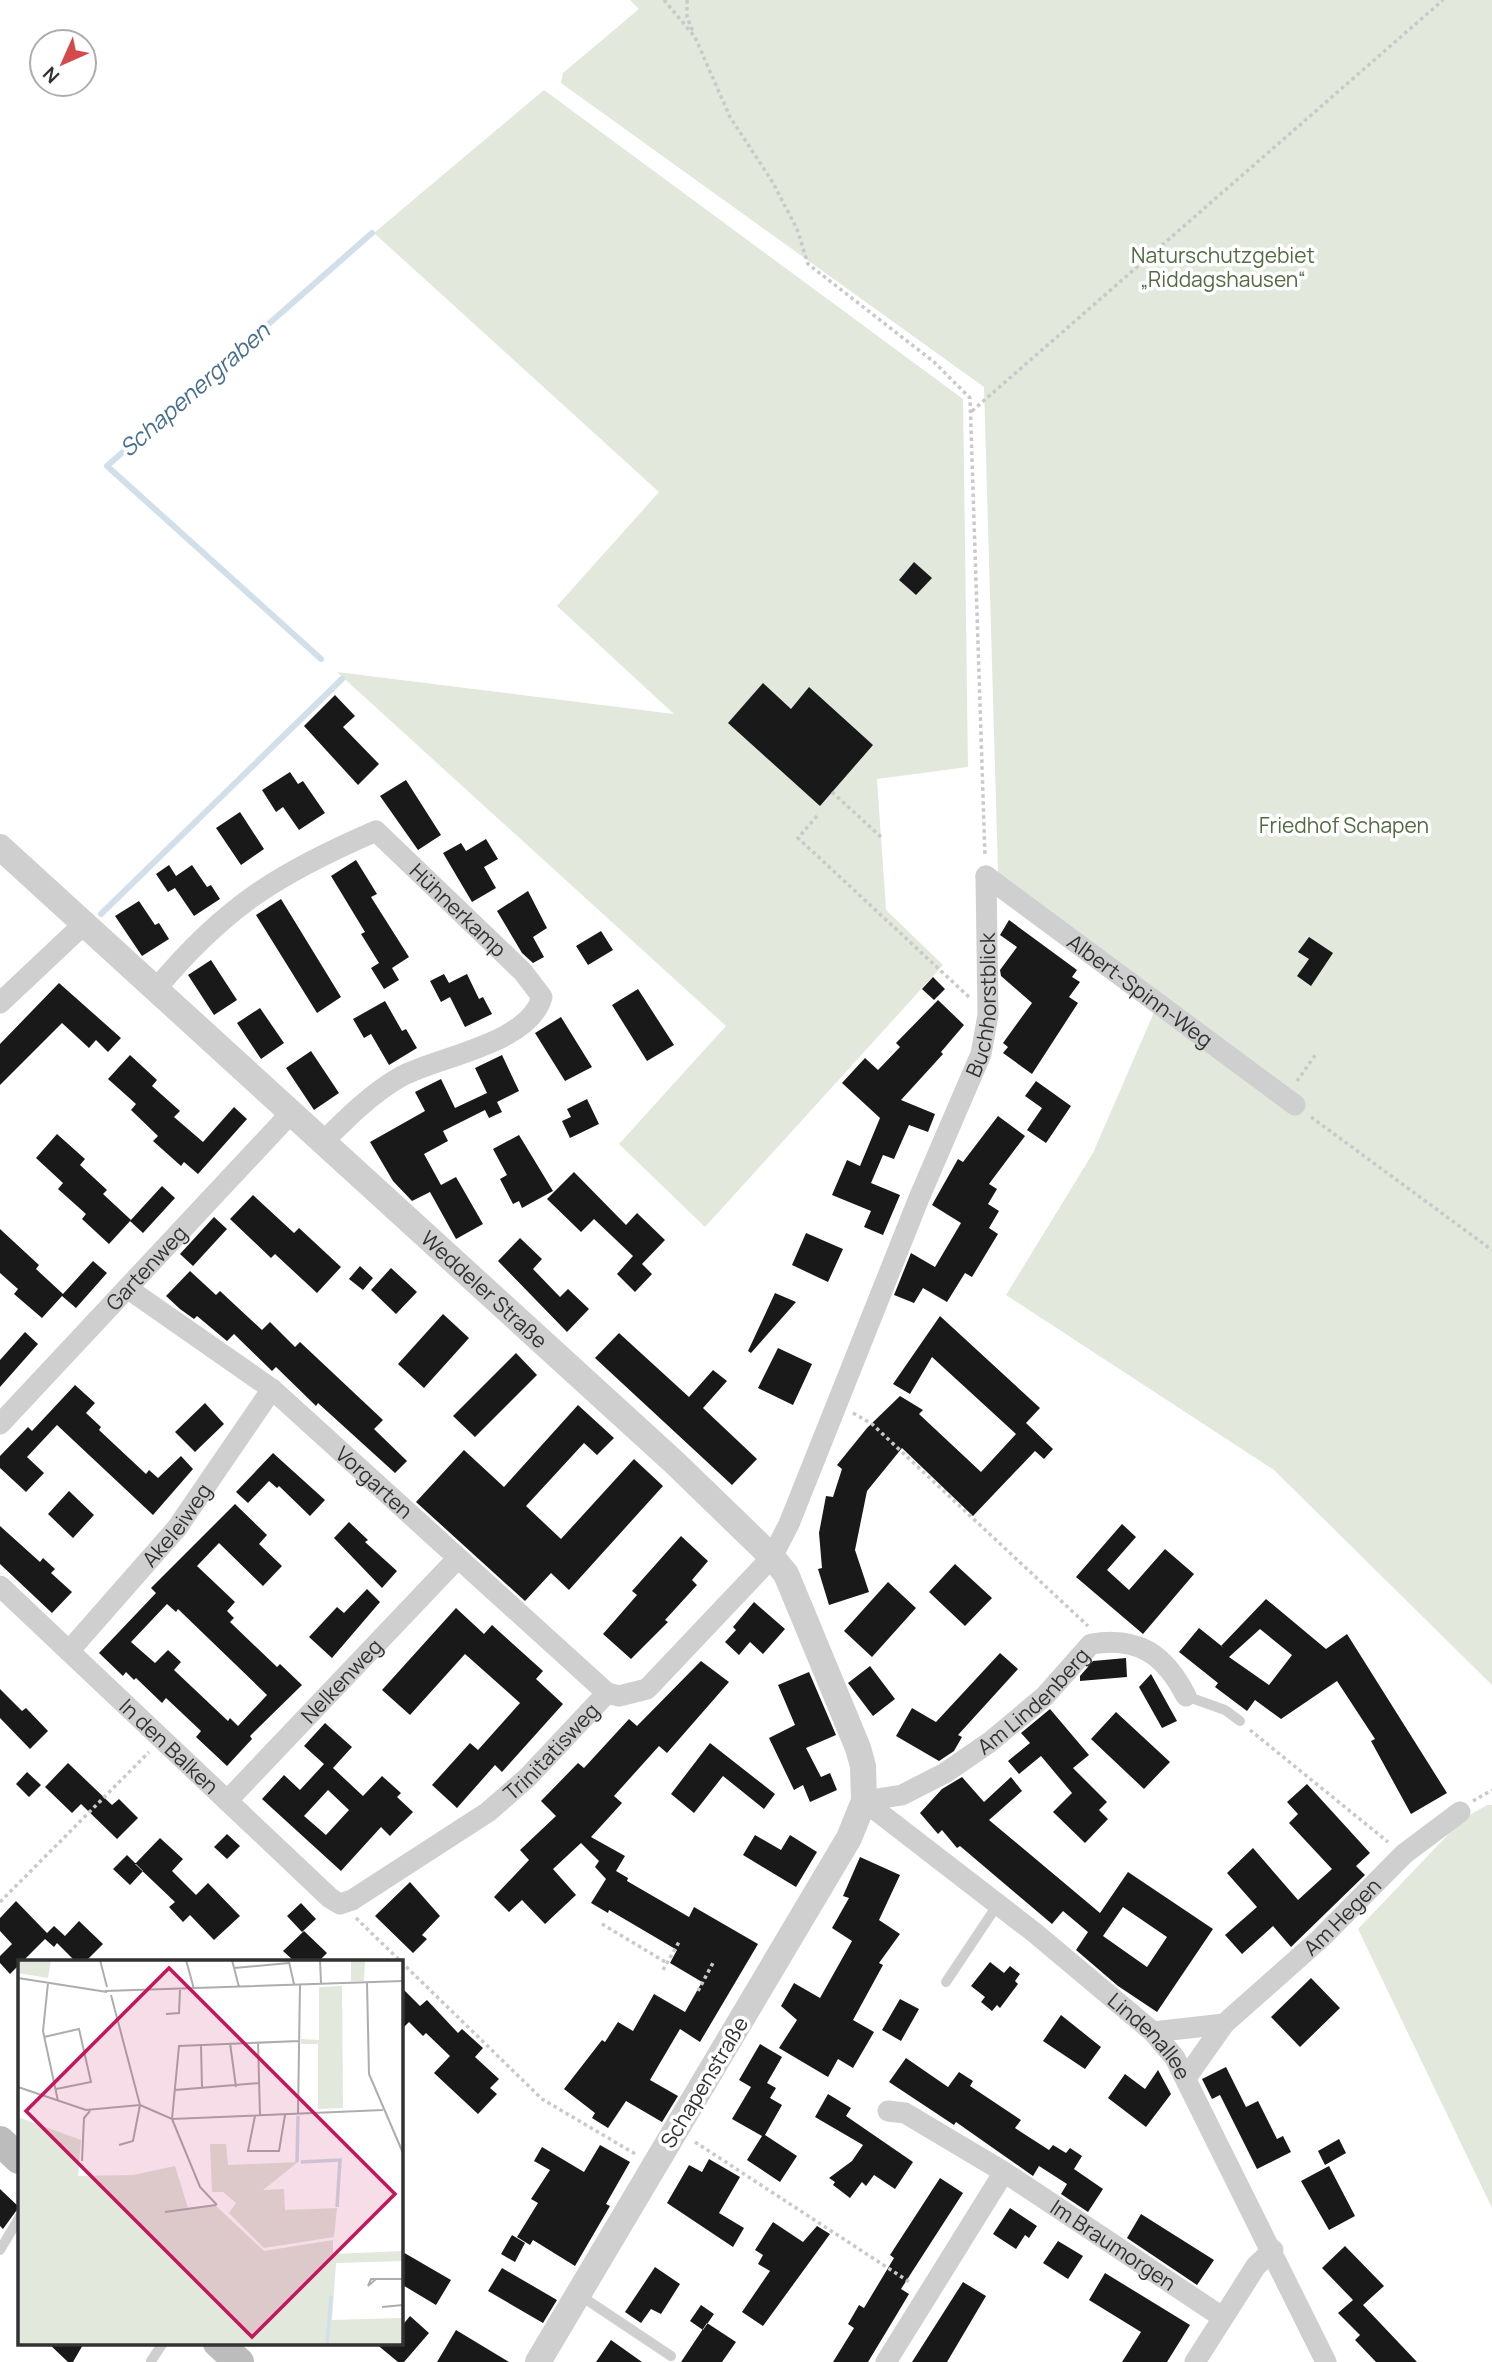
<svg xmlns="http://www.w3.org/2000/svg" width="1492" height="2362" viewBox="0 0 1492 2362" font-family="Manrope,sans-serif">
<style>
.green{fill:#e2e8dc}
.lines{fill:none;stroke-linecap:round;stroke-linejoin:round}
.stream{stroke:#d1dfeb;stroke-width:6}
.building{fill:#191919;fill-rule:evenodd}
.path{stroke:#c9c9c9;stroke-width:3.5;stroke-dasharray:3.5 3.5;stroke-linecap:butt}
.service{stroke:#cfcfcf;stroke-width:10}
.minor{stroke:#cfcfcf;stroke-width:21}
.tertiary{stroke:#cfcfcf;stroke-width:26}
.secondary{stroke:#bcbcbc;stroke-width:30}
.labels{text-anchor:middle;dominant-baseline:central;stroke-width:7;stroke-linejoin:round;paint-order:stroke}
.park-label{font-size:21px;fill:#546a43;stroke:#fff}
.street-label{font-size:21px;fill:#323232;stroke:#fff}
.water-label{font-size:23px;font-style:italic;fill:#476f8d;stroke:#fff}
.inset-river{fill:none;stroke:#d1dfeb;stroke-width:3.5}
.inset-road{fill:none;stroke:#adadad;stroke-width:2}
.view{fill:#c2185b;fill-opacity:0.15;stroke:#c2185b;stroke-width:3.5}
.inset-edge{fill:none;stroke:#323232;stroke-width:3.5}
</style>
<rect width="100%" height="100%" fill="#fff"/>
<!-- green -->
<path class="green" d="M630 0H1492V1685L1274 1470 1006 1295 1093 1153 1155 1010 1004 898 998 871 984 387 561 83 563 73 639 9Z
M544 90 963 399 968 767 877 779 886 910 943 965 705 1227 619 1144 726 1026 337 672 674 714 557 606 659 492 374 233Z
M1487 1805H1492V2208L1358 1929 1463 1819Z"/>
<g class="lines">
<!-- stream -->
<path class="stream" d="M321 659 107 466 372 233
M101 914 342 679"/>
</g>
<!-- building -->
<path class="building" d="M914 562 932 578 916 595 899 580Z
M763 683 791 709 809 687 873 745 820 806 728 723Z
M335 695 355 716 343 727 379 764 358 785 304 726Z
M290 772 298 784 303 781 325 813 299 830 283 807 276 812 262 790Z
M406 780 441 835 418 850 380 796Z
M240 812 264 849 241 865 216 828Z
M486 839 498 859 484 867 496 888 472 902 443 853 461 843 466 851Z
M356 860 377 894 371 897 409 957 392 968 399 980 384 989 371 968 379 963 361 934 365 932 331 876Z
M169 865 176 876 192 865 207 887 211 885 220 899 194 916 175 888 168 892 156 874Z
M528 891 547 928 533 937 544 957 533 963 522 953 497 911Z
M281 899 341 997 317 1013 256 915Z
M139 901 155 925 159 923 169 939 142 956 115 916Z
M1009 920 1077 970 1072 977 1080 982 1069 997 1078 1003 1032 1074 1003 1053 1008 1047 1003 1043 1032 1003 1001 976 1000 970 1017 947 1000 935Z
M601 931 613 950 588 965 576 946Z
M1309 937 1333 953 1311 986 1297 976 1309 959 1298 952Z
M211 960 237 1000 214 1015 188 975Z
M444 974 449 983 467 974 479 999 483 997 492 1014 465 1027 450 997 441 1002 430 981Z
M933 977 945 989 934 1000 922 989Z
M59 983 121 1038 108 1052 96 1040 89 1048 62 1023 0 1085V1044Z
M638 989 674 1045 647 1061 612 1005Z
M938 1000 964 1025 941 1052 943 1054 901 1100 935 1114 928 1132 909 1125 894 1159 883 1155 871 1183 900 1195 883 1235 864 1227 871 1211 832 1195 847 1160 860 1166 880 1118 842 1083 865 1058 878 1070 900 1047 896 1043Z
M385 1001 402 1031 406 1029 417 1048 389 1065 371 1034 364 1038 353 1019Z
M260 1008 284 1043 261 1059 237 1023Z
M561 1017 592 1067 565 1081 535 1033Z
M311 1051 339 1093 314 1110 286 1068Z
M130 1055 157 1080 152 1086 180 1111 174 1117 203 1142 234 1107 247 1119 198 1174 184 1162 181 1166 153 1141 158 1136 131 1110 136 1104 108 1079Z
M502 1055 519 1091 497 1102 502 1112 489 1118 485 1110 443 1131 448 1141 424 1154 441 1185 456 1177 483 1224 456 1239 430 1192 412 1201 393 1181 370 1142 425 1111 415 1092 441 1079 455 1108 487 1093 475 1068Z
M1036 1081 1071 1106 1046 1143 1027 1130 1042 1108 1025 1096Z
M587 1099 599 1124 570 1138 562 1121 571 1117 567 1109Z
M998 1116 1025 1136 989 1184 997 1189 988 1204 999 1211 989 1228 998 1234 972 1277 965 1273 947 1302 923 1288 914 1303 894 1295 911 1253 935 1267 961 1223 932 1205 958 1159 963 1162Z
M57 1134 85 1159 80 1165 107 1190 103 1194 131 1220 109 1244 82 1219 86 1214 58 1189 63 1183 36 1158Z
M519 1135 553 1191 522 1208 519 1201 513 1204 500 1179 507 1175 493 1149Z
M574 1172 626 1225 637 1213 665 1240 642 1264 652 1274 635 1292 617 1274 633 1256 594 1219 581 1232 547 1199Z
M162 1186 175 1198 143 1233 130 1221Z
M253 1195 294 1233 299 1228 341 1267 317 1293 275 1254 271 1258 230 1219Z
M214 1217 227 1229 193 1266 180 1254Z
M0 1229 39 1265 36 1269 63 1294 93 1261 107 1273 76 1308 62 1296 42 1318 14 1294 18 1289 0 1273Z
M806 1233 843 1249 828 1282 792 1265Z
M520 1238 542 1259 533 1269 560 1297 568 1289 589 1309 567 1332 498 1261Z
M360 1266 373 1278 363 1290 349 1279Z
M391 1268 417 1292 396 1314 371 1290Z
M190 1271 216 1295 220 1291 262 1330 270 1322 295 1347 300 1342 383 1420 374 1429 407 1461 395 1473 318 1403 316 1406 276 1367 272 1371 234 1334 227 1341 197 1316 194 1319 180 1309 166 1296Z
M775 1293 796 1302 751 1353 748 1351Z
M443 1314 469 1338 424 1388 398 1364Z
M940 1316 1040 1408 1026 1423 1053 1449 1044 1459 1035 1451 973 1516 902 1448 867 1491 855 1550 869 1592 829 1605 818 1569 822 1568 819 1533 826 1496 833 1497 842 1469 837 1465 867 1428 900 1396 923 1410 919 1414 981 1472 1016 1434 932 1357 910 1394 893 1384Z
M25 1332 38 1344 0 1387V1360Z
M619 1333 689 1397 713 1370 727 1381 703 1408 757 1459 732 1485 595 1358Z
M778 1348 812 1364 793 1405 758 1388Z
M516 1353 537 1375 475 1437 453 1416Z
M75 1385 95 1403 86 1413 101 1427 99 1430 146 1474 149 1470 158 1478 181 1456 193 1469 153 1515 57 1425 27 1457 44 1473 26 1492 0 1468V1456L28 1427 32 1431Z
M205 1403 224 1424 195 1452 175 1432Z
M578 1405 614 1438 597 1455 584 1443 526 1506 561 1539 634 1459 663 1486 569 1590 551 1573 525 1601 416 1502 464 1450 504 1487Z
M273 1453 325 1500 310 1516 279 1486 277 1488 269 1481 248 1503 236 1492Z
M69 1491 94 1515 73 1538 48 1514Z
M235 1504 267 1535 259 1544 282 1566 263 1586 219 1543 197 1566 235 1602 227 1611 234 1618 230 1622 277 1667 280 1664 302 1685 250 1736 252 1739 227 1766 196 1737 201 1731 166 1698 162 1703 136 1678 134 1680 126 1672 123 1676 99 1653 156 1593 151 1588ZM167 1604 176 1612 178 1609 267 1695 238 1726 230 1718 228 1721 174 1670 181 1662 168 1650 155 1663 131 1642Z
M349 1522 368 1540 365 1542 397 1571 382 1588 334 1538Z
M1122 1524 1136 1537 1107 1570 1129 1590 1165 1549 1194 1574 1143 1634 1076 1577Z
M0 1526 40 1562 43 1558 55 1569 51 1573 72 1592 52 1613 0 1564Z
M681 1536 708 1561 692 1580 697 1585 665 1620 668 1622 631 1659 603 1634 637 1595 632 1591Z
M955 1564 992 1598 965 1626 929 1592Z
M888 1582 916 1608 872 1657 844 1631Z
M367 1589 380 1602 332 1658 309 1637 337 1607 344 1613Z
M1266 1599 1326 1649 1347 1634 1447 1793 1411 1814 1371 1741 1375 1739 1337 1681 1281 1719 1255 1700 1247 1711 1215 1687 1218 1683 1179 1652 1199 1628 1224 1648 1221 1646ZM1260 1629 1292 1655 1269 1685 1229 1657Z
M754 1602 785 1629 763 1654 750 1642 739 1655 725 1642 736 1630 733 1627Z
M456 1608 484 1634 492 1625 543 1671 536 1679 563 1704 502 1772 495 1765 457 1808 432 1785 470 1743 478 1750 520 1703 465 1654 410 1715 382 1690Z
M1000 1653 1018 1669 958 1735 962 1737 954 1751 939 1761 896 1736 912 1708 936 1722Z
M1126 1658 1127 1677 1080 1681V1676L1093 1661Z
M701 1661 729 1682 667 1753 659 1746 614 1796 622 1803 591 1837 625 1856 616 1871 628 1878 627 1881 689 1917 694 1907 758 1944 700 2042 680 2029 650 2080 678 2096 662 2122 626 2101 608 2128 592 2118 595 2113 564 2089 602 2040 605 2042 618 2022 633 2031 654 1994 685 2012 702 1982 670 1963 677 1950 609 1910 608 1913 591 1903 606 1879 595 1867 599 1861 581 1843 553 1869 576 1895 545 1924 522 1900 509 1912 494 1897 529 1860 520 1850 556 1816 541 1801 578 1763 584 1768 629 1719 637 1726Z
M870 1666 895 1699 873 1716 848 1683Z
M809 1672 836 1735 806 1748 821 1777 830 1773 837 1790 810 1802 803 1785 794 1790 769 1738 795 1725 778 1685Z
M1151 1674 1177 1721 1162 1728 1139 1687Z
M0 1689 22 1711 26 1708 48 1731 30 1749 0 1718Z
M1050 1709 1089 1755 1073 1768 1107 1802 1099 1810 1108 1819 1085 1843 1053 1812 1072 1793 1041 1756 1019 1774 1008 1761 1030 1743 1021 1733Z
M1116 1712 1170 1762 1144 1789 1091 1739Z
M325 1723 352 1747 333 1768 363 1796 382 1776 401 1793 397 1797 413 1812 390 1836 381 1827 341 1871 262 1799 284 1775 300 1790 324 1764 304 1746ZM328 1790 349 1810 326 1835 304 1816Z
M710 1743 775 1794 764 1809 723 1776 694 1813 671 1794Z
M68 1763 112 1805 119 1799 138 1818 117 1839 81 1804 72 1813 45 1787Z
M27 1772 41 1785 29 1797 16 1784Z
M962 1777 984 1802 1011 1777 1022 1791 989 1820 1100 1913 1128 1872 1213 1929 1157 2012 1118 1986 1076 1950 1088 1932 1063 1911 1052 1924 960 1846 957 1848 942 1830 938 1834 920 1813 942 1789ZM1123 1907 1167 1937 1147 1967 1103 1936Z
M1307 1784 1370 1853 1356 1866 1365 1875 1291 1947 1273 1926 1242 1954 1225 1935 1257 1907 1227 1873 1253 1848 1298 1900 1332 1869 1289 1823 1298 1814 1287 1802Z
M227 1834 240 1846 227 1859 214 1847Z
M755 1835 781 1850 790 1835 817 1852 796 1887 743 1855Z
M160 1838 183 1859 172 1871 196 1895 208 1883 240 1916 214 1940 190 1915 183 1922 169 1907 175 1902 135 1864Z
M127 1855 143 1871 130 1885 113 1869Z
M860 1857 900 1875 879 1920 900 1934 879 1963 883 1965 853 2020 874 2032 853 2068 838 2059 828 2077 779 2048 797 2020 781 2006 794 1983 820 1998 852 1941 832 1928 849 1898 843 1896Z
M410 1882 440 1916 422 1935 427 1939 413 1953 375 1916Z
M16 1901 47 1933 54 1926 65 1936 79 1921 103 1944 86 1961H75L57 1943 54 1947 45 1939 10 1974 0 1963V1956L12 1944 0 1931V1918Z
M301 1903 316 1919 302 1932 287 1916Z
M304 1931 327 1953 319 1961H294L283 1951Z
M990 1962 1004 1973 1010 1966 1020 1974 1015 1981 1018 1984 1000 2008 997 2005 992 2011 981 2002 985 1997 971 1986Z
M1311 1978 1340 2008 1300 2047 1271 2017Z
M401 1987 420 2006 427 2000 458 2033 462 2029 483 2048 475 2057 499 2079 490 2088 497 2094 478 2114 434 2073 450 2056 426 2033 423 2036 409 2022 401 2030Z
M900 1999 919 2009 901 2041 882 2030Z
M1061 2015 1101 2047 1085 2069 1043 2041Z
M760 2044 782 2057 767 2083 776 2088 770 2098 782 2105 765 2135 797 2156 780 2182 747 2160 762 2136 732 2119 751 2087 739 2080Z
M906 2058 948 2087 959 2072 973 2081 970 2086 1021 2120 1015 2128 1049 2150 1053 2145 1066 2153 1070 2148 1082 2156 1074 2169 1103 2189 1088 2212 1061 2194 1067 2184 1039 2166 1033 2176 956 2122 954 2125 889 2082Z
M1226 2067 1246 2107 1258 2101 1277 2139 1283 2136 1291 2152 1257 2169 1220 2095 1212 2099 1202 2079Z
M1158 2070 1171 2094 1146 2127 1108 2098 1125 2074 1145 2089Z
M828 2094 851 2108 846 2116 913 2162 895 2189 874 2175 866 2186 862 2182 850 2198 833 2185 835 2182 829 2178 852 2161 863 2145 815 2117Z
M1339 2139 1346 2153 1325 2165 1318 2151Z
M600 2145 630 2162 606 2204 610 2206 575 2266 533 2240 530 2245 517 2237 538 2203 531 2199 550 2170 534 2161 542 2147 584 2172Z
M709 2159 740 2177 719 2213 744 2228 733 2247 667 2203 689 2165 702 2172Z
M1329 2166 1355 2216 1329 2230 1301 2181Z
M940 2178 963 2193 901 2289 909 2294 894 2319 868 2362H833L854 2328 848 2324 859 2305 864 2308 894 2258 890 2255Z
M0 2189 19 2207 3 2229 0 2226Z
M1010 2208 1037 2226 1029 2238 1025 2235 1016 2249 993 2234Z
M1141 2214 1214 2260 1197 2285 1127 2238Z
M773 2222 803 2242 817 2226 830 2234 763 2326 742 2312 770 2271 758 2264 763 2255 755 2250Z
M512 2235 525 2243 515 2262 501 2254Z
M1058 2241 1083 2256 1068 2279 1043 2263Z
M1345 2246 1384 2286 1363 2305 1417 2362H1376L1355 2340 1360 2335 1338 2313 1353 2300 1322 2268Z
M401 2251 451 2280 436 2305 401 2284Z
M655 2267 680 2284 661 2314 651 2309 641 2323 625 2312Z
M502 2268 557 2300 543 2323 488 2291Z
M1105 2273 1190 2325 1167 2362H1122L1141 2332 1089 2300Z
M963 2282 986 2296 947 2362H912Z
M701 2305 714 2314 703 2330 690 2321Z
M410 2316 429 2333 404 2362H398L375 2343H401V2327Z
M707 2323 736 2342 722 2362H681Z
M456 2330 509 2362H437Z
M611 2340 642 2362H596Z
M48 2343H84L73 2362H68Z"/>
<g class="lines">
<!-- path -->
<path class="path" d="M664 0 695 37 730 117 772 181 797 229 808 264 934 362 970 398 985 857
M687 0V17L693 32
M972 411 1443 0
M832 792 881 837
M817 816 798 838 969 997
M1297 1081 1316 1054
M1311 1117 1492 1250
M853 1413 872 1424 1088 1626
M1250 1730 1388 1842
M1473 1801 1492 1790
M0 1902 149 1752
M356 1918 542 2099 637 2155
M602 1924 667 1963
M663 1970 679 1942
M698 1991 714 1961
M695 2142 911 2283"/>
<!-- service -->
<path class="service" d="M1186 1696 1225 1710 1240 1721
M946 1982 998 1904
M0 2250 19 2218
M578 2294 671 2356
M151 2361 163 2343"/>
<!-- minor -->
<g class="minor">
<path id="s1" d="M986 876 1295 1105"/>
<path id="s2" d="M156 989C225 906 279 873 376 831L523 972 542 997C529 1044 440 1056 402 1076 373 1092 347 1118 324 1141"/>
<path d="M0 1003 86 922"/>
<path id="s3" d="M127 1288 272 1389 607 1693"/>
<path id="s4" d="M0 1424 292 1112"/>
<path id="s5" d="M0 1586 330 1898 340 1904 352 1900 488 1812 528 1777 607 1693 619 1696 647 1689 772 1557 789 1524 919 1198 981 1054 988 1015 986 876"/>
<path id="s6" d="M69 1651 177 1528 272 1389"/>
<path id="s7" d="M227 1801 457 1559"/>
<path id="s8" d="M864 1801 1035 1933 1153 2032 1175 2058 1326 2362"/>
<path id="s9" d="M864 1801 902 1795 945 1773 990 1742 1045 1696 1091 1644C1139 1636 1165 1655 1186 1696"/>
<path id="s10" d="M1153 2032 1224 2024 1321 1938 1404 1854 1460 1812"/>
<path d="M1186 2078 1224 2024"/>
<path d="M888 2111 905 2113 1004 2172"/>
<path id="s11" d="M886 2362 1004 2172 1222 2317"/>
<path d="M1195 2362 1256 2266 1273 2250"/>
</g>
<!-- tertiary -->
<path class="tertiary" id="s12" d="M0 847 675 1463 772 1557 786 1574 858 1748 863 1766 864 1801 849 1838 538 2362"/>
<!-- secondary -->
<path class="secondary" d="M0 2141 19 2159
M218 2343 239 2362"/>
</g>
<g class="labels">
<!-- park labels -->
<g class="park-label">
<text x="1223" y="255">Naturschutzgebiet<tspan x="1223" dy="24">„Riddagshausen“</tspan></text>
<text x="1344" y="825">Friedhof Schapen</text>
</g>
<!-- street labels -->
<g class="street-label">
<text stroke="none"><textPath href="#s2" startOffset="388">Hühnerkamp</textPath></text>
<text stroke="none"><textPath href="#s1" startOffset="192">Albert-Spinn-Weg</textPath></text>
<text stroke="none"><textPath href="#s5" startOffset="1626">Buchhorstblick</textPath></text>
<text stroke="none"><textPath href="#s4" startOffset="214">Gartenweg</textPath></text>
<text stroke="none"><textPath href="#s12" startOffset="656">Weddeler Straße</textPath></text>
<text stroke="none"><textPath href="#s3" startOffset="315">Vorgarten</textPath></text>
<text stroke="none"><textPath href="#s6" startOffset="166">Akeleiweg</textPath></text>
<text stroke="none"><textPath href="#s7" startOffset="166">Nelkenweg</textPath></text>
<text stroke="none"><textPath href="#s9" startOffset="201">Am Lindenberg</textPath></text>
<text stroke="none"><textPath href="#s5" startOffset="233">In den Balken</textPath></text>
<text stroke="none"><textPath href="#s5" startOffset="728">Trinitatisweg</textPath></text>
<text stroke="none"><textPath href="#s10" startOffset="231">Am Hegen</textPath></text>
<text stroke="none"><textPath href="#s8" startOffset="371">Lindenallee</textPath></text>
<text transform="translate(704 2082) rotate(-59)">Schapenstraße</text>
<text stroke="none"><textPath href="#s11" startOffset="355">Im Braumorgen</textPath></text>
</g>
<!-- water labels -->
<g class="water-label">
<text transform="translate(194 389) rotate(-41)">Schapenergraben</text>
</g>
</g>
<!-- overview -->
<g transform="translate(18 1960)">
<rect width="385" height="385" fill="#fff"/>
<path d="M0 0H33L30 18 0 13ZM333 0H347L346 21H333ZM324 26 325 148 300 149V84H283V79L301 80V27ZM0 157 63 180 60 216 115 215 157 206 170 248 198 246 246 291 315 280V294L385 291V301L318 303 314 360 384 358 385 385H0ZM192 184H208L210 205 280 202 245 230 266 229 267 250 319 248 316 277 246 288 211 253 218 243 205 232H194Z" fill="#e2e8dc"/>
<path class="inset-river" d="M279 202 280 156M283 202 322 200 319 247M309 385 313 336"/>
<path class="inset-road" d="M82 0 89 27M168 0 176 29M214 0 221 27M302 0 303 23M271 2 276 24M216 8 271 3M0 18 89 32M349 22 351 114 385 193M30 23 25 71 40 141M87 31 385 21M93 35 122 145M148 54 161 53 162 30M26 77 61 69 73 122 38 129M240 82 242 156M212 83 218 127M183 84 184 128M0 127 68 150 122 145M157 130 241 123M122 145 154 159 365 150M280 154 282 25M237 156 230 191H261L267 155M101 185 115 181 122 145M64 201 66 158 72 151M199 245 182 227 154 159 161 86 281 81M147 252 198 245M358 319 350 326 353 319H385M364 347 385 345"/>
<path class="view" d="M151 8 377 234 234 377 8 151Z"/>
<rect width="385" height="385" class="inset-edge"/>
</g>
<!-- north arrow -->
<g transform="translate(63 63) rotate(225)"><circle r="33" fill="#ffffff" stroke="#adadad" stroke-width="2"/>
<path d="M0-5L12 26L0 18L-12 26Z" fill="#d5494c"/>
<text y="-10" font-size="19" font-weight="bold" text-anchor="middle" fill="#323232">N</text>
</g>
</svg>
